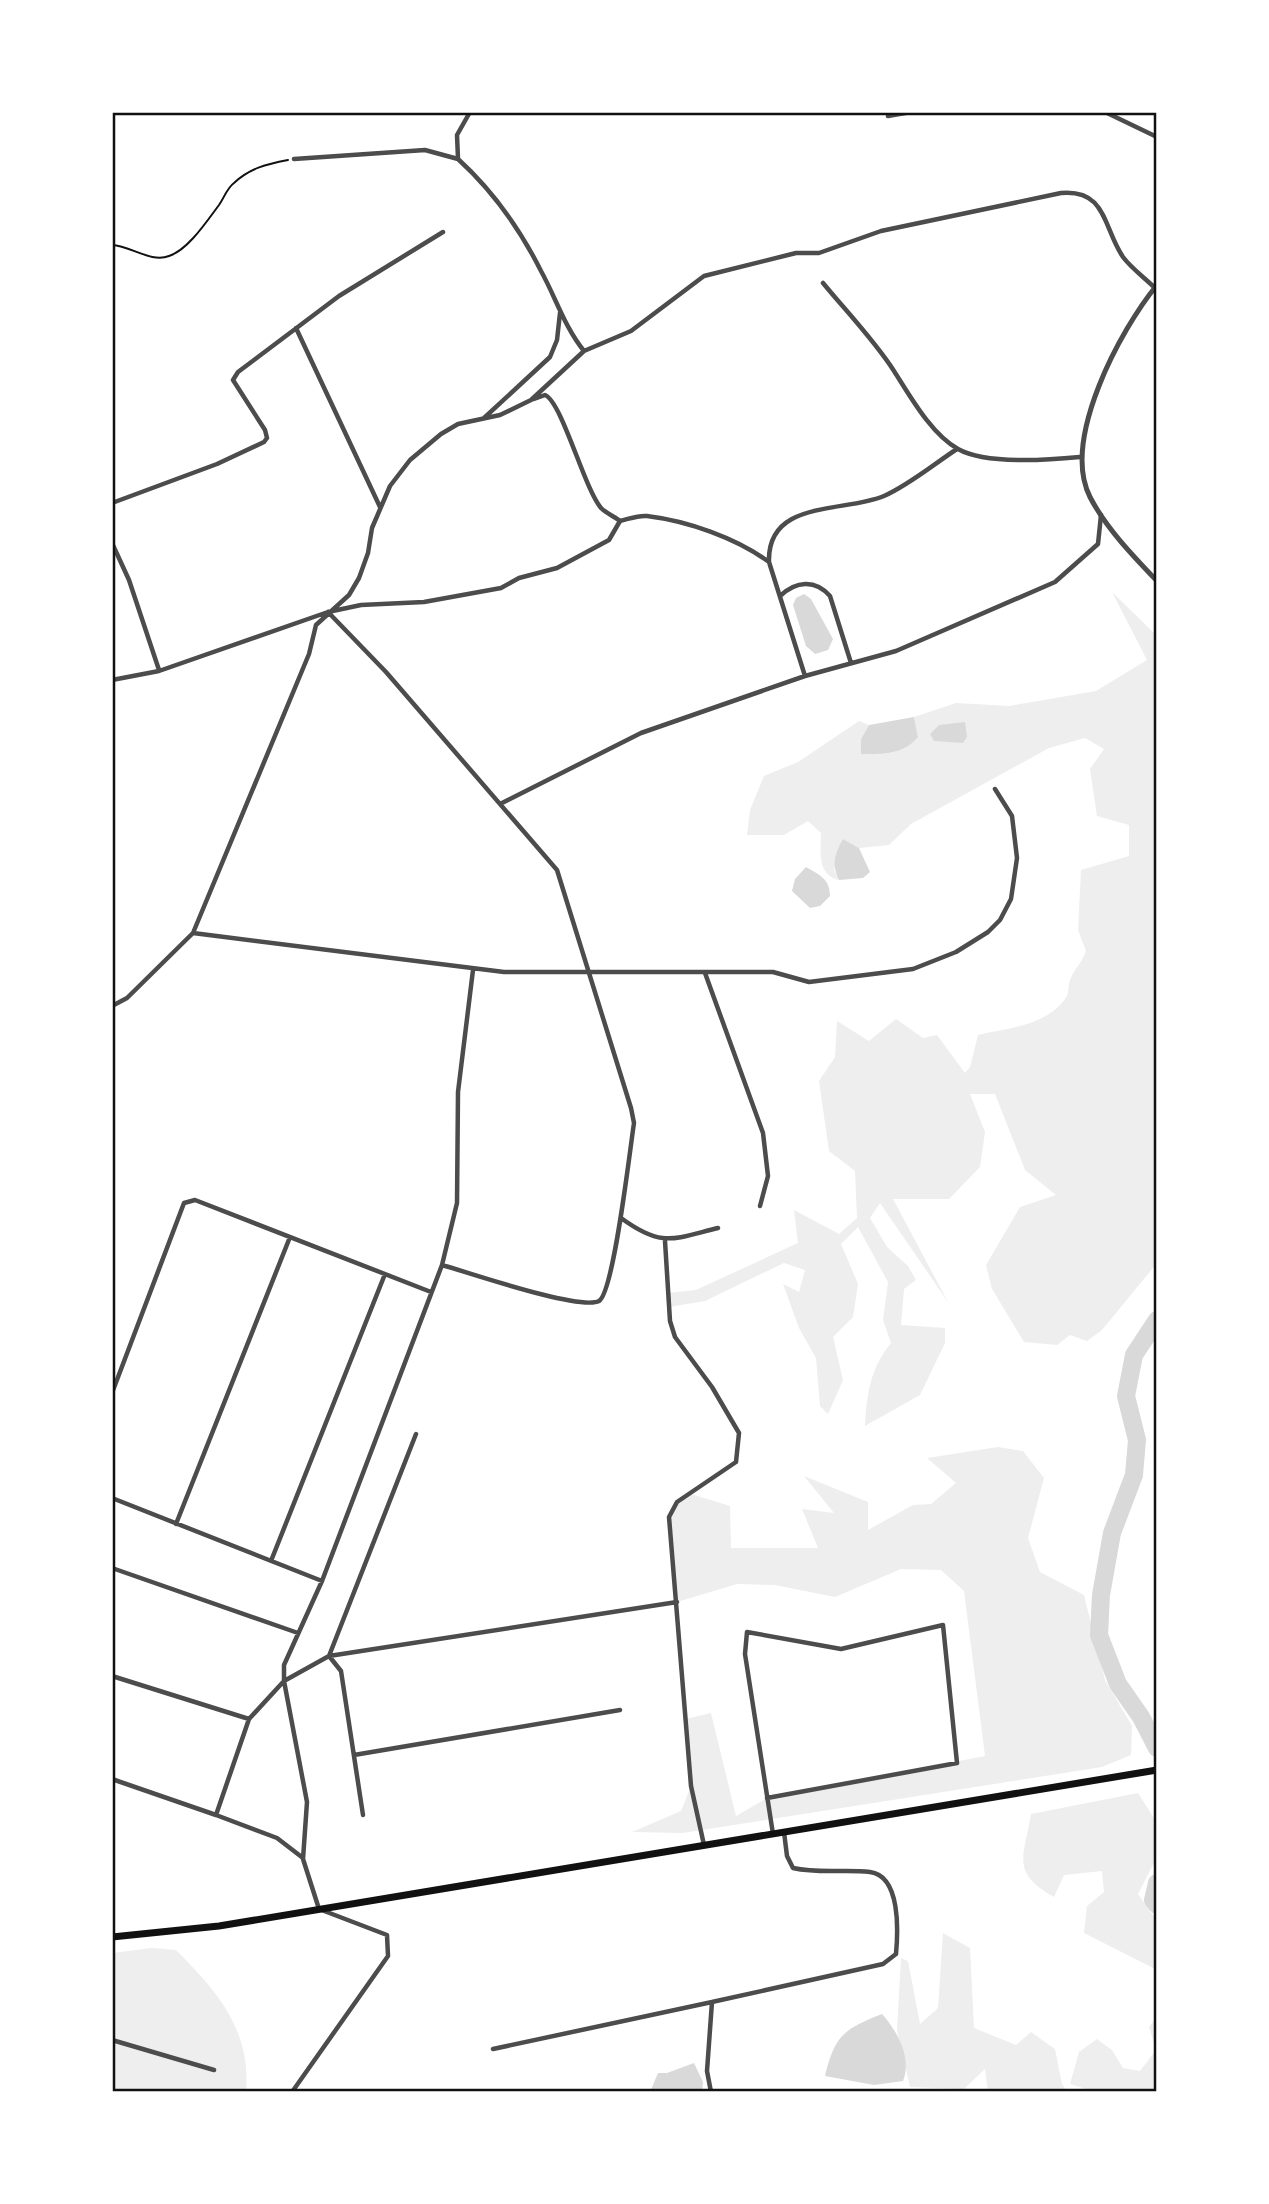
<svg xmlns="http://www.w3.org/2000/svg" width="1269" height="2204" viewBox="0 0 1269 2204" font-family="'Alegreya Sans',sans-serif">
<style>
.green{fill:#eee}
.water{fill:#d9d9d9}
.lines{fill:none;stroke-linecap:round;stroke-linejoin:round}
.river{stroke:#d9d9d9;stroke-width:18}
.path{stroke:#111;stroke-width:2}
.minor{stroke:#4c4c4c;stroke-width:4.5}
.tertiary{stroke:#4c4c4c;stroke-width:5}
.primary{stroke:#111;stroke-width:7}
.neatline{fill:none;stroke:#111;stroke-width:2.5}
</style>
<rect width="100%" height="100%" fill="#fff"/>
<!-- green -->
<path class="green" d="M1112 592 1157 636V1263L1102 1330 1087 1341 1070 1335 1057 1345 1024 1342 992 1289 986 1265 1020 1207 1056 1195 1025 1170 995 1094H970L985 1132 980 1167 949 1199H893L948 1302 880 1203 870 1218 887 1247 908 1266 916 1280 904 1289 901 1325 945 1328V1343L920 1395 865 1426C867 1393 870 1369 891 1343L883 1320 888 1282 858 1227 841 1244 858 1284 853 1317 833 1337 843 1380 828 1414 820 1406 816 1358 799 1328 783 1284 799 1292 805 1270 784 1263 705 1301 669 1307 668 1293 696 1290 798 1243 794 1210 839 1234 857 1218 855 1171 829 1151 819 1081 835 1057 837 1021 869 1041 896 1019 923 1038 937 1035 965 1073 970 1067 978 1035C1008 1028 1048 1026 1067 996 1069 991 1068 985 1070 980 1074 969 1082 963 1086 951L1078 930 1081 870 1129 856V825L1097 816 1090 769 1104 749 1085 738 1049 748 911 824 889 845 859 848 843 839 834 870 839 880C816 874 821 851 821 833L808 821 784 835H747L750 810 764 776 798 762 859 721 869 725 861 739 918 737 914 717 956 703 1009 706 1096 691 1147 660Z
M998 1447 1023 1451 1044 1478 1028 1538 1040 1572 1084 1595 1105 1680 1132 1726 1131 1755 1102 1767 683 1833 632 1832 681 1811 691 1786 686 1719 711 1713 736 1816 767 1798 985 1756 964 1591 941 1570 901 1569 835 1597 775 1585 737 1584 677 1602 669 1517 677 1502 691 1494 730 1506 731 1548H818L802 1509 834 1513 804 1476 868 1502V1530L913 1505 931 1504 956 1483 927 1458Z
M1138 1793 1157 1823 1156 1859 1138 1894 1157 1921V1970L1084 1933 1087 1906 1104 1892 1102 1871 1064 1875 1054 1897C1010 1872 1024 1857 1031 1814Z
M943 1933 970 1948 974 2028 1016 2045 1031 2032 1055 2049 1062 2084 1067 2092H988L985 2069 964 2089 910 2087 897 2030 901 1958 908 1961 920 2024 938 2008Z
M152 1948 176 1950C218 1992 251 2030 246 2092H112V1953Z
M1157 2016V2082L1151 2092H1096L1070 2084 1079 2052 1097 2039 1112 2050 1123 2068 1140 2071 1156 2050 1149 2027Z"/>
<!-- water -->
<path class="water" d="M804 594 811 599 833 639 828 650 815 654 806 646 793 605 796 598Z
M914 717 918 737C903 755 882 754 861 754V739L869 725Z
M965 722 967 737 963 743 934 741 930 734 939 725Z
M843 839 859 848 870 872 863 878 839 880C831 865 835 853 843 839Z
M806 867C820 875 830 879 830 896L820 906 810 908 792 891 795 879Z
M882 2014C898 2032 912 2058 903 2081L874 2085 825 2076C835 2035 844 2029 882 2014Z
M694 2063 703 2082 702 2092H650L658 2073H667Z"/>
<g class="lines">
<!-- river -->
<path class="river" d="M1157 1320 1134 1355 1126 1396 1137 1440 1134 1475 1112 1533 1101 1595 1099 1635 1118 1684 1141 1717 1157 1748
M1157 1883 1153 1900 1157 1905"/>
<!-- path -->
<path class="path" d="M112 245C131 246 151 263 169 256 188 250 207 221 219 205 224 198 227 188 234 183 250 168 267 164 288 160"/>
<!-- minor -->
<path class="minor" d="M470 112 457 135 458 159C493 191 520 229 541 271 556 298 564 326 584 351
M1105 112 1157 137
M888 116 911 112
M294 159 425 150 458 159
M823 283C846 311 874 340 894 371 910 396 931 434 958 449 986 465 1049 460 1080 457
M296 328 380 507
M534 399 545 395C562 402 584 488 601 508 606 513 615 517 620 521 629 519 638 515 647 516 688 521 736 538 769 562 767 499 844 513 884 496 909 485 934 464 957 449
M484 418 550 357 557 340 560 313
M112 503 217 464 264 442 267 438 265 430 233 380 238 372 339 296 443 232
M112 543 129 580 159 670
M769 562 805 676
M780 596C796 581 815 579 830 596L851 663
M328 612 386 672 557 870 631 1108 634 1123C630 1148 614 1292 599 1301 580 1311 467 1272 442 1265
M112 680 159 671 328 612 361 605 424 602 501 588 519 578 557 568 609 540 620 521
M502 803 641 733 805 676 896 651 1055 582 1098 544 1101 515
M193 933 504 972H773L809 982 913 969 956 952 988 932 1000 920 1011 899 1017 858 1012 816 995 789
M705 973 763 1133 768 1176 760 1206
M112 1006 127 998 193 933 309 654 316 625 349 595 359 578 368 553 372 528 390 486 410 460 441 434 458 424 500 415 531 400 584 351 631 331 704 276 796 253H819L881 231 1061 193C1107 189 1103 228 1123 257 1131 268 1145 278 1155 288
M621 1218C662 1248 673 1239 718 1228
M665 1241 670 1321 675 1337 712 1387 739 1433 736 1462 677 1502 669 1517 691 1786 704 1845
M112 1393 184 1203 195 1200 431 1292
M112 1498 322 1581
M176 1524 290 1237
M271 1561 385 1274
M112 1568 298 1633
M112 1676 249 1719
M354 1755 620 1710
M112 1779 216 1815
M767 1798 957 1763 943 1625 841 1649 747 1632 745 1654 773 1834
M363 1815 341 1671 329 1656 416 1434
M303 1858 277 1838 216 1815 249 1719 284 1681 329 1656 677 1602
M112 2040 214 2070
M493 2049 712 2002
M292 2092 388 1956 387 1935 319 1909 303 1859 307 1802 284 1681V1665L322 1581 442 1265 457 1203 458 1092 473 970
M711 2092 707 2071 712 2002 883 1964 896 1954C898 1932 901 1876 870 1872 844 1869 820 1874 793 1868L787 1856 784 1832"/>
<!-- tertiary -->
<path class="tertiary" d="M1157 285C1120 330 1061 440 1090 497 1106 528 1133 556 1157 581"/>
<!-- primary -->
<path class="primary" d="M112 1937 219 1926 1157 1770"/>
</g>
<!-- border -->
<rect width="1269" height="2204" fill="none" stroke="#ffffff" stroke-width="228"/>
<rect x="114" y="114" width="1041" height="1976" class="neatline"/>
</svg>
